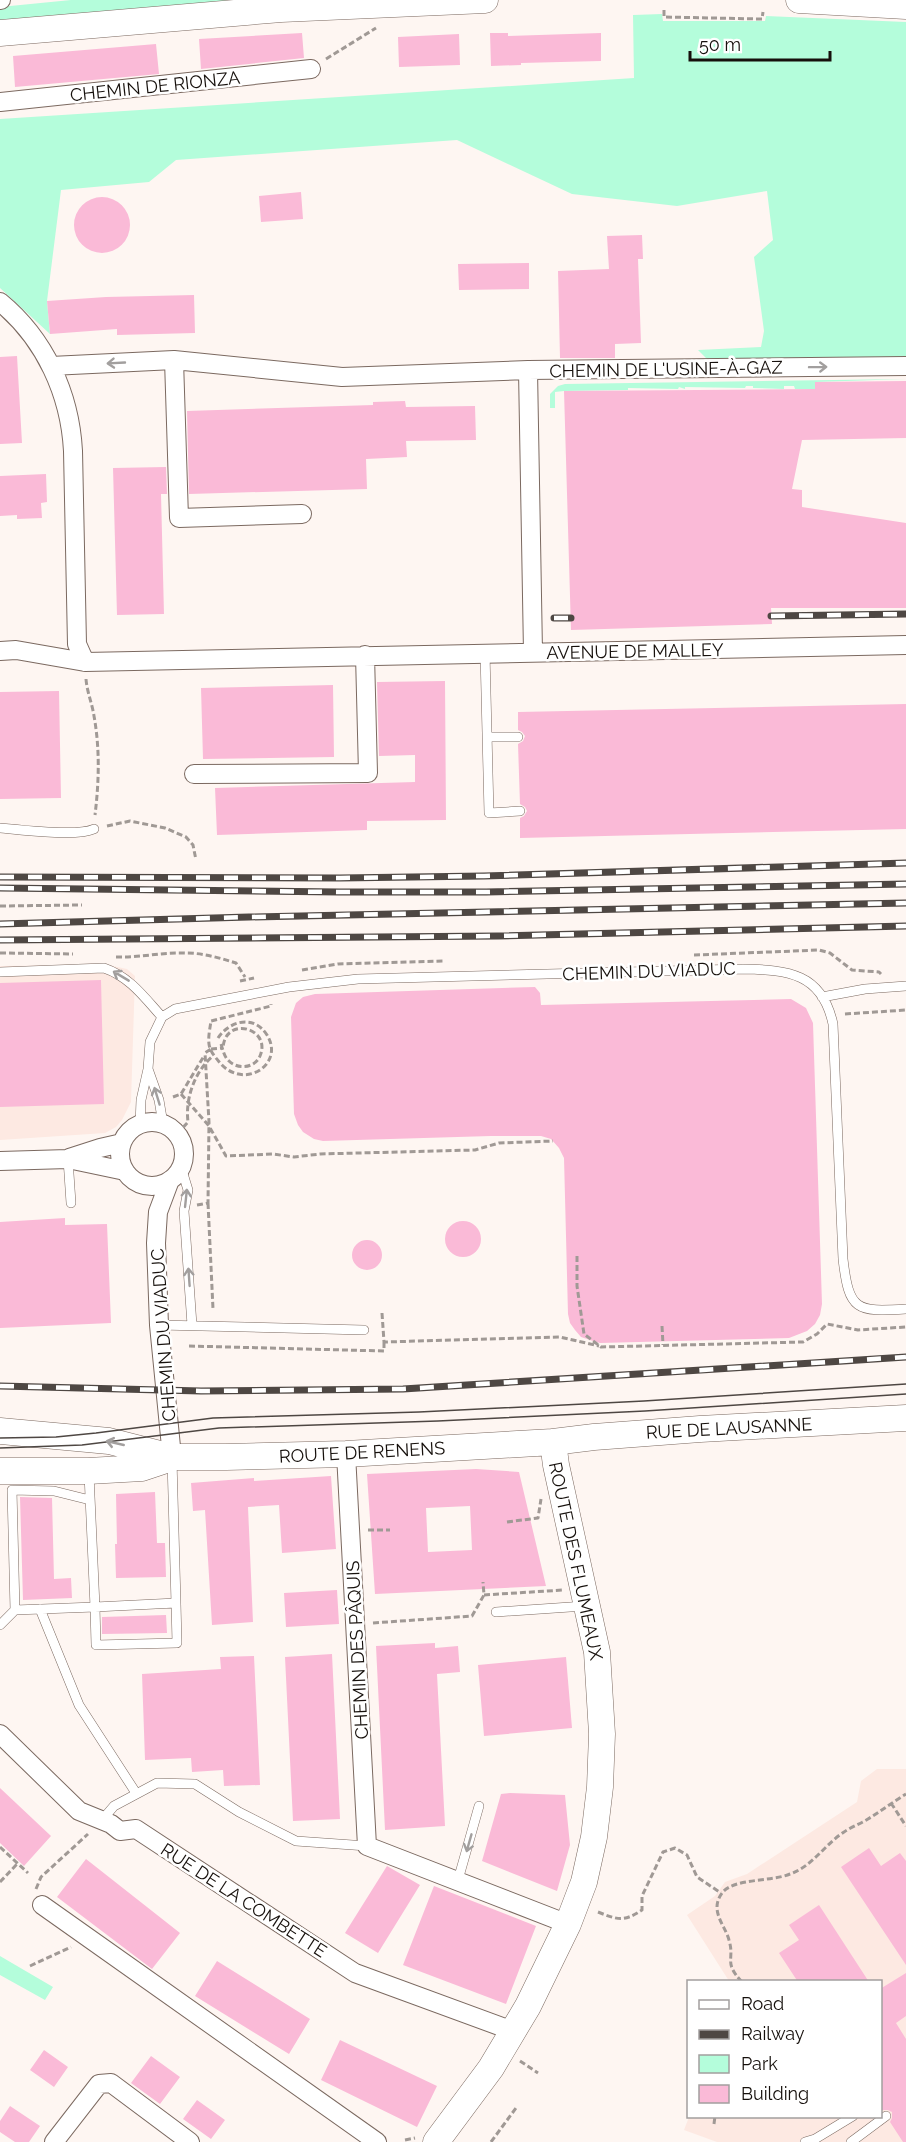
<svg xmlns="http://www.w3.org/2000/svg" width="906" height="2142" viewBox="0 0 906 2142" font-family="Raleway,sans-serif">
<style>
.commercial{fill:#fde9e2}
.green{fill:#b4fddb}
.building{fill:#fabad7;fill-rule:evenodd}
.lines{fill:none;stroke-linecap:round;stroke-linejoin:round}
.lane-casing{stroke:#7b6960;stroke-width:10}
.street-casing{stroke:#7b6960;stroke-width:20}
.secondary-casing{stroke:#7b6960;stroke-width:27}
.path{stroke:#a09995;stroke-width:3;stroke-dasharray:6 3;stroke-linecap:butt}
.lane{stroke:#fff;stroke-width:9}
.street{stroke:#fff;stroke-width:18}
.secondary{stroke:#fff;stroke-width:26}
.tram{stroke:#4e4743;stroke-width:1.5}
.rail-casing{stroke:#4e4743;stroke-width:7}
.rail{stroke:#fff;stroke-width:4.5;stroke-dasharray:14;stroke-linecap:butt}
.path-bridge{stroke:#a09995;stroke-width:3;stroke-dasharray:6 3;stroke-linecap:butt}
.oneway{stroke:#a29f9e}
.labels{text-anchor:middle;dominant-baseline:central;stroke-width:5;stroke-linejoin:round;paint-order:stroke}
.street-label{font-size:18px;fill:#16100c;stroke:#fff}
</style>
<rect width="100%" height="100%" fill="#fef6f2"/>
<!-- commercial -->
<path class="commercial" d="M108 965 127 969 135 976 131 1102 122 1120 116 1127 105 1133 0 1140V966Z
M877 1769H906V2142H717L684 2130 689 2117 880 2116V1982L729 1981 687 1915 715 1896 725 1882 747 1874 857 1802 861 1781Z"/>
<!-- green -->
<path class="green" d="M71 0H294L0 24V7Z
M662 14 663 21H765L766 16 906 22V358L708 360 698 350 761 347 764 331 754 257 773 240 767 191 677 206 572 194 457 140 176 160 149 182 61 190 47 301 50 334 0 288V119L634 78 633 15Z
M906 379 815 382V389H795L794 386H784V389L753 388V386H746L745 388 685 387V389L679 387 678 389 628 388V390L564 391 555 392V408H550V394L558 386 565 384Z
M0 1956 53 1987 45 2000 0 1975Z"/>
<!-- building -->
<path class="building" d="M302 33 304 58 201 69 199 39Z
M490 33H508V36L601 33V61L521 63V65L491 66Z
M459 34 460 65 399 67 398 37Z
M156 44 159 74 15 87 13 56Z
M301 192 303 219 261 222 259 196Z
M74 225a28 28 0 1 1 56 0a28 28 0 1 1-56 0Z
M642 235 643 259H638L641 343 615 344V358H560L558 271 609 269 607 236Z
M529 263V289L459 290 458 264Z
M194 295 195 333 117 335V329L50 334 47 301 106 297Z
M17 356 22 443 0 444V357Z
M906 381V438L802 440 792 489 802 490V507L906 523V608H771L772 624 571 630 564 391 815 389V382Z
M405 401 406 407 475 406 476 440 406 441 407 457 366 459 367 489 189 494 187 411 373 405V402Z
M166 467 167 494H161L164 614 117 615 113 468Z
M46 474 47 502 41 503 42 518 17 519V515L0 516V476Z
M445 681 446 820 367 821V830L217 835 215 788 415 782V755L379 756 377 682Z
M333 685 334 757 203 759 201 688Z
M59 691 61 798 0 799V692Z
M906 704V829L520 838V818L524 816 527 811 525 807 520 804 518 744 523 741 525 736 522 732 518 730V712Z
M101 980 104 1104 0 1107V983Z
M535 987 540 993 541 1005 791 999 806 1008 813 1023 822 1304 820 1315 815 1324 807 1331 789 1338 600 1343 590 1340 581 1337 575 1330 570 1323 568 1314 564 1158 559 1148 551 1139 541 1136H491L323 1141 314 1139 303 1132 298 1125 294 1114 291 1017 296 1003 303 997 315 994Z
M65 1218V1225L107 1224 111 1323 0 1328V1222Z
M445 1239a18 18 0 1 1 36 0a18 18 0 1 1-36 0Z
M352 1255a15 15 0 1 1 30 0a15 15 0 1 1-30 0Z
M476 1469 519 1472 546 1586 375 1594 367 1474ZM470 1506 472 1550 428 1552 426 1508Z
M331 1476 336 1549 282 1553 279 1505 248 1507 253 1622 212 1625 205 1510 193 1511 191 1483 254 1478V1481Z
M155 1492 157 1543H165L166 1577 116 1578 115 1544H117L116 1494Z
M20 1497 52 1498 54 1579 71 1578 72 1598 23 1600Z
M337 1590 339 1624 286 1627 284 1593Z
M166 1615 167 1633 102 1634V1617Z
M435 1643V1648L458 1646 460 1672 437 1674 445 1826 385 1830 376 1646Z
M332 1654 340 1819 293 1821 285 1657Z
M254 1656 260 1785 224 1786 223 1770 192 1772 191 1758 145 1760 142 1674 221 1669 220 1657Z
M566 1657 572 1728 484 1736 478 1665Z
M0 1788 51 1836 24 1866 0 1843Z
M510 1793 565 1795 570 1845 557 1891 482 1861 501 1794Z
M869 1848 881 1866 900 1853 906 1861V1965L841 1867Z
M86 1859 180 1933 152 1969 57 1897Z
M387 1866 420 1885 378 1953 345 1933Z
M434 1886 536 1926 506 2004 403 1965Z
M819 1905 869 1982H798L779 1953 799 1940 789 1925Z
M217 1961 310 2019 289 2054 195 1996Z
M906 1973V2016L896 2023 906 2039V2142H903L890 2122 892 2118V2112L888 2110H882L880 2108V1989Z
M340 2040 437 2086 417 2127 321 2080Z
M44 2050 68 2067 54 2087 30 2070Z
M151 2056 180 2077 160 2104 131 2083Z
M197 2100 225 2120 211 2139 183 2119Z
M10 2106 40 2126 29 2142H15L0 2132V2121Z"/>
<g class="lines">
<defs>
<path id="lane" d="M485 653 489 813 520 811
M487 737H518
M0 828C21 830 77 837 94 829
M0 972 104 968C130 977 144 997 162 1017
M822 997 865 989 906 986
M148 1069 159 1100 163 1124
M140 1125 141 1100 148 1069 150 1042 162 1017 175 1009 289 987 358 979 743 969C788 970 822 973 833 1024L843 1259C849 1311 856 1312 906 1309
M68 1159 71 1203
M181 1167 188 1190 184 1211 192 1325
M159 1325 364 1330
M89 1474 95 1607 176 1603 172 1460
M40 1609 79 1705 136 1793
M15 1610 95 1607 96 1645 177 1643 176 1603
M496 1612 585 1606
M0 1625 15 1610 12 1490 54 1491 90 1500
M102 1820 114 1806 157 1783 195 1784 239 1812 296 1841 367 1846
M458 1880 479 1806
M805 2142 815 2139 853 2116
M851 2142 886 2116"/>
<path id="street" d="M0 0H1
M0 102 311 69
M0 302C45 339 70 394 73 451L77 644 85 662
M51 366 174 360
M528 370 533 652
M302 514 179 518 174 360 342 377 528 370 906 366
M0 651 16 650 85 662 906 645
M194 774 368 773 365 655
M120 1154a32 32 0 1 1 64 0a32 32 0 1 1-64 0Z
M69 1158 100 1148 122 1143
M0 1161 68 1159 125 1171
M170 1180 158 1212 156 1243 159 1325 172 1457
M346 1454 367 1846 568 1924
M0 1734 79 1811 111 1824 120 1831 136 1829 355 1973 513 2031
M42 1905 377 2142
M54 2142 99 2084 111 2083 190 2142"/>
<path id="secondary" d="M799 0 906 6
M0 33 281 9 485 0
M0 1431 109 1441 172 1457H226L346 1454 553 1442 594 1437 700 1429 906 1418
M0 1471H88L142 1468 172 1458
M436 2142 491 2068 528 2006 568 1924 584 1882 594 1837 600 1787 602 1734 597 1652 556 1465 553 1442"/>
</defs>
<!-- lane casing -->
<use href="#lane" class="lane-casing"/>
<!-- street casing -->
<use href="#street" class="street-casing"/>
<!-- secondary casing -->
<use href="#secondary" class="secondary-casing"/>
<!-- path -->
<path class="path" d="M664 10V17L762 19 763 12
M326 59 376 28
M86 679C87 692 92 703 94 716 100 749 99 782 95 815
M107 826 130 821 165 828 186 837 193 845 196 860
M0 906 82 905
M0 953 73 954
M694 955 819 950 830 953 852 970 879 972 881 974
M116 957C139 958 162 952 186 953 203 953 220 958 236 963L245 977
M302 970 338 964 445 961
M240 981 254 978
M845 1014 906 1010
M218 1038C229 1021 254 1014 267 1035 285 1064 245 1090 221 1064 216 1058 210 1052 209 1044 208 1037 210 1028 211 1021L271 1006V1004
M221 1044C223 1050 224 1057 229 1061 238 1070 255 1068 260 1056 272 1028 225 1015 223 1048
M181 1094 209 1126 226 1156 273 1154 294 1157 320 1154 475 1150 499 1143 553 1141
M173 1097 181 1094 204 1056
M177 1134 188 1122C185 1098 195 1071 213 1056
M208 1203 213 1309
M197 1205 208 1203 209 1122 205 1053 211 1049
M577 1256V1286L584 1334 601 1347 803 1342 817 1334 827 1324 858 1330 906 1327
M382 1313 384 1342 560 1337 599 1346
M662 1326 663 1345
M189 1346 384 1351V1342
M507 1522 538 1518 541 1499
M368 1530H390
M484 1595 563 1590
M373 1623 472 1616 484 1595 483 1582
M891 1803 906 1826
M0 1847 28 1873
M0 1882 18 1863
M36 1889 41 1877 88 1834
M598 1912C618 1920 624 1922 642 1910V1896L663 1852 675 1848 687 1855 697 1877 721 1893
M30 1966 71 1947
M742 1982C723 1962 735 1960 729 1940 725 1925 709 1911 722 1893 733 1878 771 1882 790 1874 813 1866 824 1845 844 1832 851 1827 860 1824 868 1819 881 1811 893 1802 906 1794
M520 2061 538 2073
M714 2124 715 2116
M405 2140 415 2138
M491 2142 516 2108"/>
<!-- lane -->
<use href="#lane" class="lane"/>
<!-- street -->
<use href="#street" class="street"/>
<!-- secondary -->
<use href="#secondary" class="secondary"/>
<!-- tram -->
<path class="tram" d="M0 1438 56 1437 96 1433 213 1418 419 1412 644 1401 906 1384
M0 1448 82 1445 219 1428 438 1421 645 1411 906 1394"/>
<defs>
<path id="rail" d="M771 616 906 614
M554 618H571
M0 877 340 878 484 876 906 863
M0 888 339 892H486L906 884
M0 924 249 917 906 903
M0 940 498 936 906 926
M0 1386 201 1391 403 1389 906 1357"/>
</defs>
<!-- rail casing -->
<use href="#rail" class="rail-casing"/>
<!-- rail -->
<use href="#rail" class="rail"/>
<!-- path-bridge -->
<path class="path-bridge" d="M211 1049 223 1048"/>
</g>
<!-- one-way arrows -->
<defs><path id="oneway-shaft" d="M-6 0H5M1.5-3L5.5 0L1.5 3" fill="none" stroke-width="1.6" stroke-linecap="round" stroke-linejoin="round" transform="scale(1.5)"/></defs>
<g class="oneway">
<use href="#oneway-shaft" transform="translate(116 363) rotate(177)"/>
<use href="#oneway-shaft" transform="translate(818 367) rotate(-1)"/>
<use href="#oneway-shaft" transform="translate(121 976) rotate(-149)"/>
<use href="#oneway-shaft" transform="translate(157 1096) rotate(-107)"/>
<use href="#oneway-shaft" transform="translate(186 1198) rotate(-84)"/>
<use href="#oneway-shaft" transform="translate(189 1277) rotate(-94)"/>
<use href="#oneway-shaft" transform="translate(115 1443) rotate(-167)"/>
<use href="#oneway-shaft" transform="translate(469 1843) rotate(106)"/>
</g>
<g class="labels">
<!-- street labels -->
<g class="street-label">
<text transform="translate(155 86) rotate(-6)">CHEMIN DE RIONZA</text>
<text transform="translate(666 369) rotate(-1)">CHEMIN DE L'USINE-À-GAZ</text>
<text transform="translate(635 651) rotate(-1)">AVENUE DE MALLEY</text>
<text transform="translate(649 971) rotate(-2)">CHEMIN DU VIADUC</text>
<text transform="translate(163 1335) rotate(-94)">CHEMIN DU VIADUC</text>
<text transform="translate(729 1428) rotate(-3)">RUE DE LAUSANNE</text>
<text transform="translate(362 1452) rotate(-3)">ROUTE DE RENENS</text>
<text transform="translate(576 1561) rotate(78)">ROUTE DES FLUMEAUX</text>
<text transform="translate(357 1650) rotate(-93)">CHEMIN DES PÂQUIS</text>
<text transform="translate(244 1900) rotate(33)">RUE DE LA COMBETTE</text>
</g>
</g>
<!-- legend -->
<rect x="687" y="1980" width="195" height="138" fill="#ffffff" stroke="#a29f9e" stroke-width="1.5"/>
<rect x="699" y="2000" width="30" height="9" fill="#ffffff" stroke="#a29f9e" stroke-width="1.5"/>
<text x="741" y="2010" font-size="18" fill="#16100c">Road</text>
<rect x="699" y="2030" width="30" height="9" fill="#4e4743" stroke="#a29f9e" stroke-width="1.5"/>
<text x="741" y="2040" font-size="18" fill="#16100c">Railway</text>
<rect x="699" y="2055" width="30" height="18" fill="#b4fddb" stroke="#a29f9e" stroke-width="1.5"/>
<text x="741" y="2070" font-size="18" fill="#16100c">Park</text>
<rect x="699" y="2085" width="30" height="18" fill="#fabad7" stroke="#a29f9e" stroke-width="1.5"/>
<text x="741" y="2100" font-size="18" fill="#16100c">Building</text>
<!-- scale -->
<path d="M690 51v9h140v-9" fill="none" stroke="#16100c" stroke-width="3"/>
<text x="699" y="51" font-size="18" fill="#16100c" stroke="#ffffff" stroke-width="4.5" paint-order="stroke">50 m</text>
</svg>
